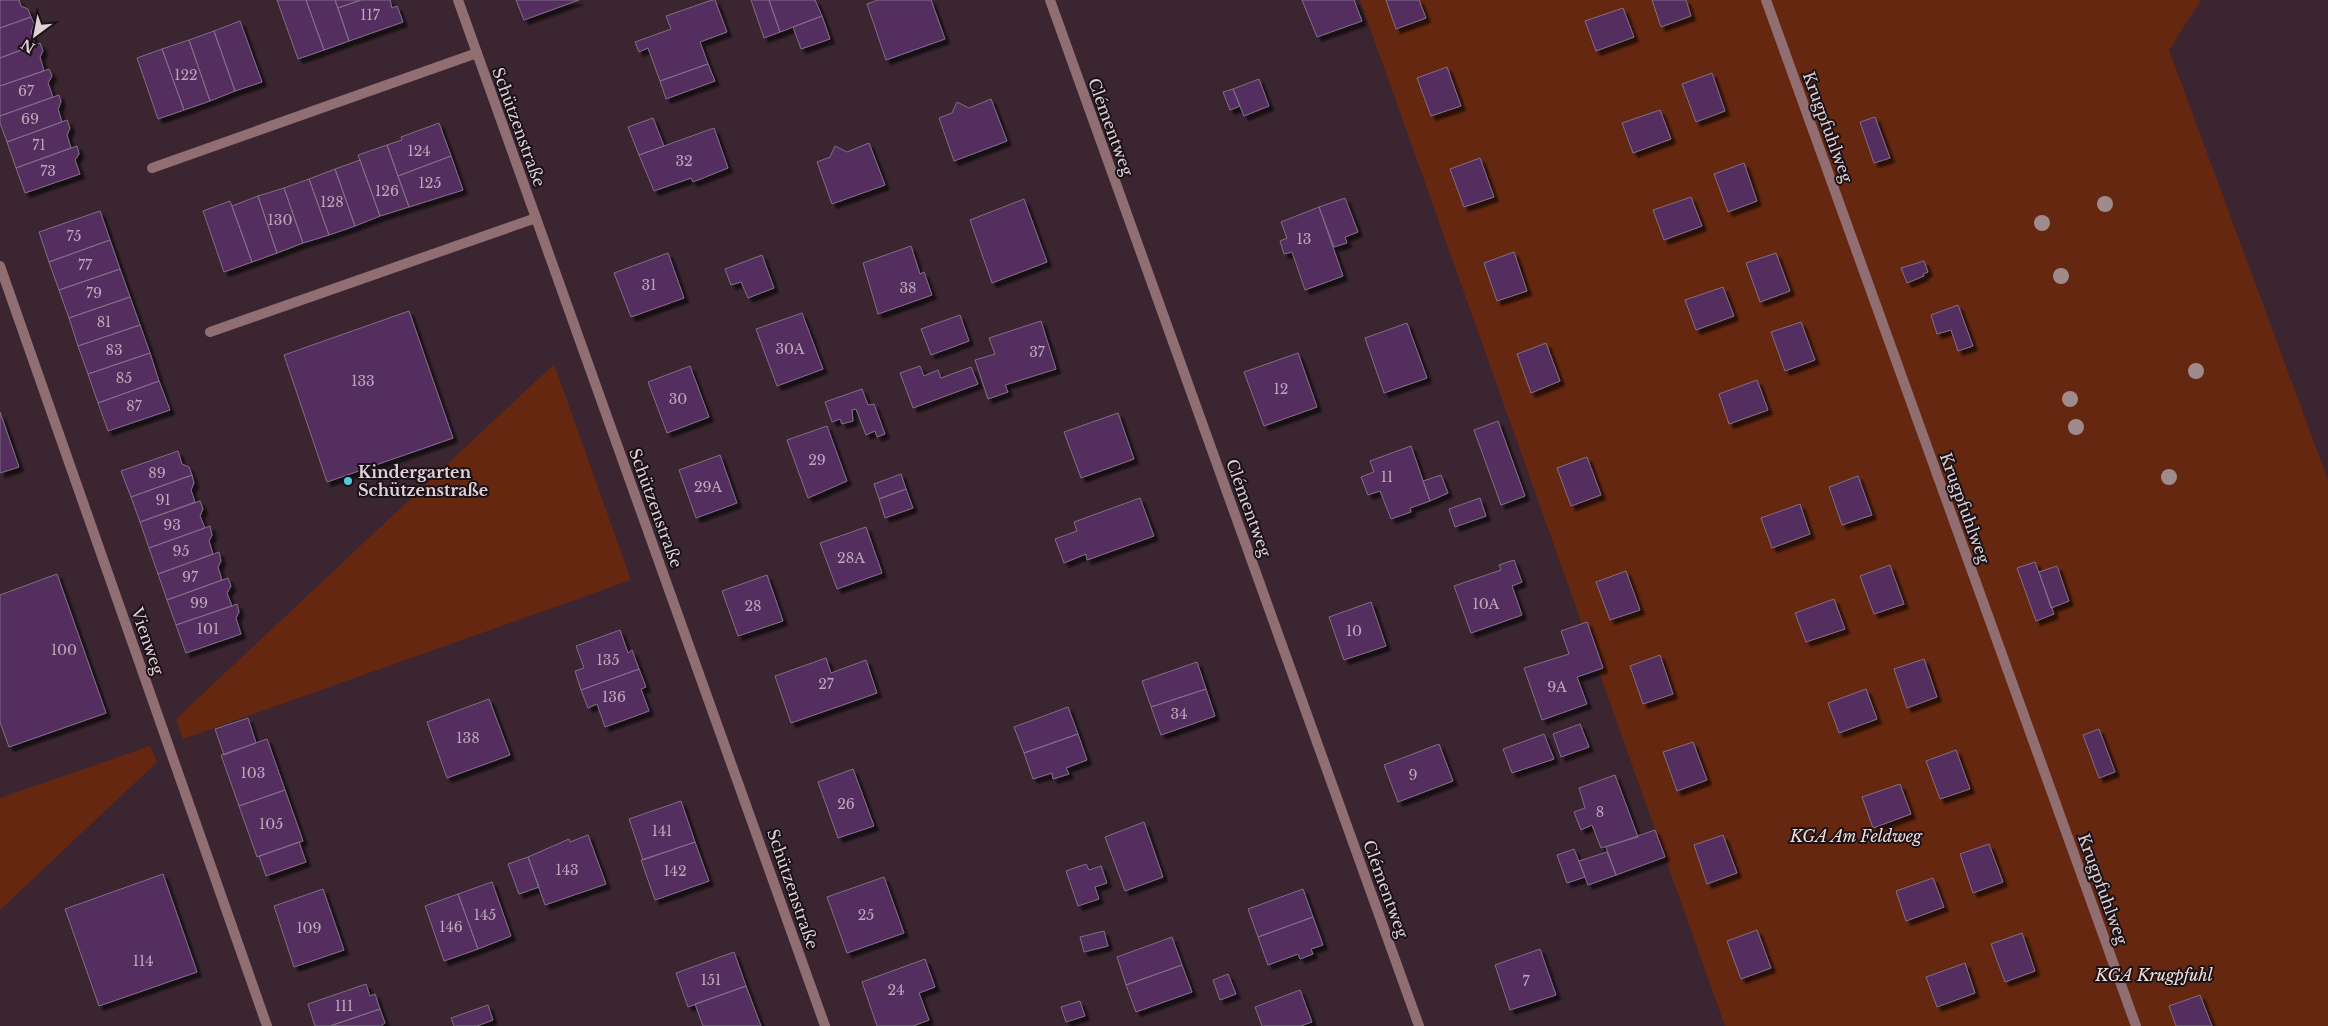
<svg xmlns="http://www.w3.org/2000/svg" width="2328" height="1026" viewBox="0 0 2328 1026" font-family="'Libre Baskerville',serif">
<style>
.green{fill:#652710}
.building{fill:#552d61;stroke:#7f6f84;filter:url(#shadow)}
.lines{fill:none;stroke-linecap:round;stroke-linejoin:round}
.lane{stroke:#906e71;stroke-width:10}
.street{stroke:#906e71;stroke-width:10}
.tree{fill:#a08b8c}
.poi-dot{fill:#54cadc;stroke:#1b1217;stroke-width:2}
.labels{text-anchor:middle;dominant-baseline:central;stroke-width:4;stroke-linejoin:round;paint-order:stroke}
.number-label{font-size:14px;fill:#bca8ba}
.street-label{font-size:16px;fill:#dfd1d8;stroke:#1b1217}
.poi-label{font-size:16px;font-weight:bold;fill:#dfd1d8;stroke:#1b1217;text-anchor:start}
.park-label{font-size:16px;font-style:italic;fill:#f3ded7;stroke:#1b1217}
</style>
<defs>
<filter id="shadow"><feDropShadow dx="4.5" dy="4.5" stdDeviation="1" flood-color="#0009"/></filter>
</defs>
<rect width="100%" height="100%" fill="#3a2531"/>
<!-- green -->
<path class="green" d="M1360 0H2201L2169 50 2328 480V1026H1725Z
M554 364 631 580 183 739 176 719Z
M150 746 157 762 0 910V798Z"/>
<!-- building -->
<path class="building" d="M0 0H19L21 6 28 9 31 17 0 28Z
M277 0H306L324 50 298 59Z
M306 0H335L349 41 324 50Z
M335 0H361L338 8Z
M361 0H390L392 8 397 6 403 22 349 41 338 8Z
M516 0H579L524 20Z
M712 0H715L727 32 700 42 708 64 660 81 648 48 639 52 635 42 671 29 666 16Z
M751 0H769L780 32 764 38Z
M769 0H815L822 16 780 32Z
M878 0H931L945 39 886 60 867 4Z
M1302 0H1354L1362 21 1317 37Z
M1386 0H1419L1426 18 1396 29Z
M1652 0H1686L1691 16 1661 27Z
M1623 8 1634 37 1596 51 1585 21Z
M822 16 830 39 801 49 793 27Z
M31 17 34 24 31 32 35 45 0 58V28Z
M240 21 262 82 235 91 214 31Z
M214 31 235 91 210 101 189 40Z
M189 40 210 101 184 110 162 49Z
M40 43 43 51 40 57 44 71 0 86V58Z
M162 49 184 110 158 119 137 58Z
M708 64 715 81 666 99 660 81Z
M1447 67 1461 106 1431 116 1417 78Z
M49 69 52 76 48 83 53 97 0 116V86Z
M1712 73 1725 111 1696 122 1682 84Z
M1259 79 1269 106 1244 116 1233 89Z
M1233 89 1240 106 1230 110 1223 92Z
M59 95 61 102 58 109 62 122 7 142 0 123V116Z
M991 99 1007 141 954 161 939 118 952 113 957 102 969 108Z
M1660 110 1671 139 1633 153 1622 123Z
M1875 117 1890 158 1874 163 1860 122Z
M653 118 664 146 639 155 628 127Z
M67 120 70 128 67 135 71 148 16 168 7 142Z
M439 123 451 156 398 176 387 145 402 140 401 137Z
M714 128 728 168 693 182 691 178 654 191 639 155Z
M869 143 885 185 832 204 817 162 830 157 835 146 847 152Z
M387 145 409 207 380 216 358 155Z
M77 146 79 154 75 160 80 174 25 193 16 168Z
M451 156 463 190 409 207 398 176Z
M1480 158 1494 197 1464 207 1450 169Z
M360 160 380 216 355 226 335 169Z
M1744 163 1757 201 1728 212 1714 174Z
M335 169 355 226 329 235 309 179Z
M309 179 329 235 303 243 284 188Z
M284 188 303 243 277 253 258 196Z
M258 196 277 253 252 262 232 206Z
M1691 197 1702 226 1664 240 1653 210Z
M1345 198 1358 232 1345 237 1347 243 1334 247 1319 207Z
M1024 199 1047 262 992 283 970 220Z
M230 201 252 262 224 272 203 211Z
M1319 207 1343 276 1305 290 1292 252 1284 254 1280 241 1287 238 1281 222Z
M100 211 110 240 49 262 39 232Z
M110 240 120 269 59 290 49 262Z
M911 246 920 274 924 272 932 295 878 314 863 263Z
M1514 252 1527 291 1497 301 1484 263Z
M668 253 684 298 631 317 614 273Z
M1776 253 1790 291 1760 302 1746 263Z
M762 255 774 288 748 298 741 282 731 285 725 269Z
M1924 261 1928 272 1923 274 1924 276 1907 283 1901 268Z
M120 269 130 297 69 318 59 290Z
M1723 287 1734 316 1696 330 1685 300Z
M130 297 140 325 78 346 69 318Z
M1958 305 1973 346 1958 351 1951 330 1937 334 1931 315Z
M409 311 453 438 327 482 284 355Z
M802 313 823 369 777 386 756 329Z
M960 315 969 341 931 355 921 329Z
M1041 321 1056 369 1005 385 1008 392 988 399 975 360 995 354 989 338Z
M1801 322 1815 360 1785 371 1771 332Z
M1407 323 1427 378 1384 393 1365 338Z
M140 325 150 353 88 374 78 346Z
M1546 343 1560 381 1531 393 1517 354Z
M150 353 159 381 98 403 88 374Z
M1298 353 1317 407 1264 426 1244 372Z
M690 366 709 417 667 433 648 382Z
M920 366 924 376 938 370 941 378 971 367 978 384 913 408 900 373Z
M1757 380 1768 410 1729 424 1719 394Z
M159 381 170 410 108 431 98 403Z
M862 389 868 405 874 404 885 434 877 437 875 431 866 435 856 409 852 410 853 421 842 424 840 419 832 422 825 402Z
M0 412 19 467 0 473Z
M1118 413 1134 459 1081 478 1064 432Z
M1498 421 1525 496 1501 505 1474 430Z
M827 426 847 481 808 498 787 440Z
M1411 446 1430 501 1410 508 1411 512 1391 519 1380 491 1368 495 1361 477 1374 472 1370 461Z
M178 451 182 464 189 467 192 475 131 497 121 471Z
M720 455 737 503 696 518 679 470Z
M1587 457 1601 495 1571 506 1557 468Z
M901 474 906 489 879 499 874 484Z
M192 475 194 483 191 490 195 502 140 522 131 497Z
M1441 475 1448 493 1430 501 1423 481Z
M1858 476 1872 515 1842 525 1829 487Z
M906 489 913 508 885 518 879 499Z
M1140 498 1154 536 1087 560 1086 554 1064 563 1055 539 1077 531 1074 522Z
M1480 498 1486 516 1455 527 1449 509Z
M200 501 203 509 200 516 205 528 149 548 140 522Z
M1800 504 1810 534 1772 548 1761 518Z
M210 526 212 535 209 541 213 554 158 574 149 548Z
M866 527 882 573 837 589 820 543Z
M219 552 221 561 218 567 222 580 167 600 158 574Z
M1514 560 1522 582 1512 586 1522 615 1471 633 1454 586 1501 570 1499 565Z
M2035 562 2054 614 2036 621 2017 568Z
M1890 565 1904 604 1874 614 1860 576Z
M2057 566 2069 601 2051 608 2039 572Z
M1626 571 1640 610 1610 620 1596 582Z
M57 574 106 713 9 747 0 722V595Z
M767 575 783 621 738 636 722 591Z
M228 578 231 586 227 593 232 606 176 625 167 600Z
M1834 599 1845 629 1806 642 1795 613Z
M1371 602 1386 646 1344 660 1329 617Z
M237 604 239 612 236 618 241 634 186 653 176 625Z
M1587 622 1603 668 1577 677 1587 704 1542 720 1524 668 1569 654 1561 631Z
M620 630 628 653 632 650 639 669 581 690 575 671 584 668 576 646Z
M1660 655 1673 694 1643 704 1630 666Z
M826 658 831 673 866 660 877 693 791 723 775 676Z
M1924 659 1937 697 1907 708 1894 669Z
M1197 662 1206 689 1151 707 1142 681Z
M639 669 646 687 641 689 649 711 605 727 597 704 588 708 581 690Z
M1206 689 1215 716 1161 735 1151 707Z
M1866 689 1877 719 1839 733 1828 703Z
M489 699 510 755 447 778 427 722Z
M1068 707 1078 734 1024 753 1014 727Z
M248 718 256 743 224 755 215 729Z
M1580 724 1589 747 1561 757 1553 734Z
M2099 729 2115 772 2099 778 2083 735Z
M1078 734 1087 760 1066 768 1069 774 1053 779 1052 773 1033 779 1024 753Z
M1544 734 1554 759 1512 773 1503 749Z
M267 739 285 790 239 806 221 755Z
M1693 742 1707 780 1677 791 1663 752Z
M1439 744 1453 781 1398 802 1384 765Z
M1956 750 1970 789 1940 799 1926 761Z
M853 769 874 826 838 838 818 782Z
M1615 775 1638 837 1601 848 1592 825 1581 830 1574 812 1585 808 1579 788Z
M1900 784 1911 814 1873 828 1862 797Z
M285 790 303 841 257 857 239 806Z
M681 801 695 842 643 860 629 819Z
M1144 822 1163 877 1125 891 1105 837Z
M1655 830 1665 857 1616 875 1606 847Z
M588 835 606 884 545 905 528 857 569 839 570 842Z
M1723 835 1737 873 1707 884 1694 845Z
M299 842 306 862 266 876 259 856Z
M695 842 709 881 655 900 641 860Z
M1989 844 2003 882 1973 893 1960 854Z
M1574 849 1585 877 1567 883 1557 855Z
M1607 852 1616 875 1588 885 1579 861Z
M528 857 539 887 519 894 508 864Z
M1086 864 1089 870 1101 866 1107 883 1095 887 1099 899 1078 906 1066 871Z
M163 874 197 972 99 1006 65 909Z
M884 877 904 933 847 953 827 897Z
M1933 878 1944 907 1906 921 1896 891Z
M492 882 511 936 478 949 458 894Z
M323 889 344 950 294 967 274 906Z
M1303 889 1313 917 1258 937 1248 909Z
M458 894 478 949 444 961 425 906Z
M1313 917 1323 945 1311 949 1313 954 1300 959 1298 954 1268 965 1258 937Z
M1757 930 1771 968 1741 979 1727 941Z
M1104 931 1108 946 1084 952 1080 937Z
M2022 933 2035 971 2005 982 1991 944Z
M1172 937 1182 965 1126 985 1117 957Z
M1540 949 1556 995 1510 1010 1495 965Z
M734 952 746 986 688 1007 676 973Z
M925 959 935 987 919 993 929 1020 913 1026H877L862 982Z
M1965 963 1975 993 1937 1007 1926 977Z
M1182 965 1192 992 1136 1012 1126 985Z
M1228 974 1236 994 1220 1000 1213 980Z
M366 984 370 996 375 994 380 1009 330 1026H315L308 1004Z
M746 986 761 1026H703L695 1004Z
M1300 990 1312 1022 1300 1026H1262L1255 1007Z
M2200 995 2212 1026H2176L2169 1006Z
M1080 1001 1085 1016 1066 1022 1061 1007Z
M488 1005 493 1020 477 1026H454L451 1018Z
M380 1009 385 1023 381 1026H330Z"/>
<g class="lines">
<!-- lane -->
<path class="lane" d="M1766 0 2136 1026
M152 168 477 53
M210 332 536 218"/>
<!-- street -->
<path class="street" d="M458 0 825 1026
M1050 0 1419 1026
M0 266 267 1026"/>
</g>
<!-- trees -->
<g class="tree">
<circle cx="2105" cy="204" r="8"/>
<circle cx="2042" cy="223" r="8"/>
<circle cx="2061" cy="276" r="8"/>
<circle cx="2196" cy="371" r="8"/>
<circle cx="2070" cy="399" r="8"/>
<circle cx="2076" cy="427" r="8"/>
<circle cx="2169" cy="477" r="8"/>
</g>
<!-- markers -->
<circle class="poi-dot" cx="348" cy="481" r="5"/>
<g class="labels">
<!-- number labels -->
<g class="number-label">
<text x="370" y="15">117</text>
<text x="186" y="75">122</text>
<text x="26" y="91">67</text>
<text x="30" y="119">69</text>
<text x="39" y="145">71</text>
<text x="419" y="151">124</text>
<text x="684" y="161">32</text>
<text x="48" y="171">73</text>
<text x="430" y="183">125</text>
<text x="387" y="191">126</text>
<text x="332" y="202">128</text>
<text x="280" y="220">130</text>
<text x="74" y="236">75</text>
<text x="1304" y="239">13</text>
<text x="85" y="265">77</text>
<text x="649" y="285">31</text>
<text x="908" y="288">38</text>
<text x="94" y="293">79</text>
<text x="104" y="322">81</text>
<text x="790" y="349">30A</text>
<text x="114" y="350">83</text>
<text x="1037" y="352">37</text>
<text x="124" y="378">85</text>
<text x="363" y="381">133</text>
<text x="1281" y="389">12</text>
<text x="678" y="399">30</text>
<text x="134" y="406">87</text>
<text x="817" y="460">29</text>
<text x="157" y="473">89</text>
<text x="1387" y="477">11</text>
<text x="708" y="487">29A</text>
<text x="163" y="500">91</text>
<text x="172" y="525">93</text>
<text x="181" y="551">95</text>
<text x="851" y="558">28A</text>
<text x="190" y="577">97</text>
<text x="199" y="603">99</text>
<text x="1486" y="604">10A</text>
<text x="753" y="606">28</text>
<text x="208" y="629">101</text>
<text x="1354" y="631">10</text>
<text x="64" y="650">100</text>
<text x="608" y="660">135</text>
<text x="826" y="684">27</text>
<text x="1557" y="687">9A</text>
<text x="614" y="697">136</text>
<text x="1179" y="714">34</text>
<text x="468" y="738">138</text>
<text x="253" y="773">103</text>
<text x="1413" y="775">9</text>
<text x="846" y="804">26</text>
<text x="1600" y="812">8</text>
<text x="271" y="824">105</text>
<text x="662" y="831">141</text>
<text x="567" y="870">143</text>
<text x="675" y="871">142</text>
<text x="485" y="915">145</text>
<text x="866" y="915">25</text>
<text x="451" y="927">146</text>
<text x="309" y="928">109</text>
<text x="143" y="961">114</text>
<text x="711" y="980">151</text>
<text x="1526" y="981">7</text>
<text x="896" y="990">24</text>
<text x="344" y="1006">111</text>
</g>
<!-- street labels -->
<g class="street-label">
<text transform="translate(519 127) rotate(70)">Schützenstraße</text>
<text transform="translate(1111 127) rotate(70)">Clémentweg</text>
<text transform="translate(1828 127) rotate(70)">Krugpfuhlweg</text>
<text transform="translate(656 508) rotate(70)">Schützenstraße</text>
<text transform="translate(1249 508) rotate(70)">Clémentweg</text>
<text transform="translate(1965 508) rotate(70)">Krugpfuhlweg</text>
<text transform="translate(148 641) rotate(71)">Vienweg</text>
<text transform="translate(793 889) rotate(71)">Schützenstraße</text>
<text transform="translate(1386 889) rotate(70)">Clémentweg</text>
<text transform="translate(2103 889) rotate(70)">Krugpfuhlweg</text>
</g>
<!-- poi labels -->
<g class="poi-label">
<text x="358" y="472">Kindergarten<tspan x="358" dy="18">Schützenstraße</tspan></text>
</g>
<!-- park labels -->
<g class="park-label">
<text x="1856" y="836">KGA Am Feldweg</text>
<text x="2154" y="975">KGA Krugpfuhl</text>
</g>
</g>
<!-- north arrow -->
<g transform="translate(35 35) rotate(212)" stroke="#1b1217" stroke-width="4" paint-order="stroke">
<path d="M0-4L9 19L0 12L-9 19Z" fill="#dfd1d8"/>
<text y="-8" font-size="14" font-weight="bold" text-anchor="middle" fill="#dfd1d8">N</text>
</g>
</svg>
